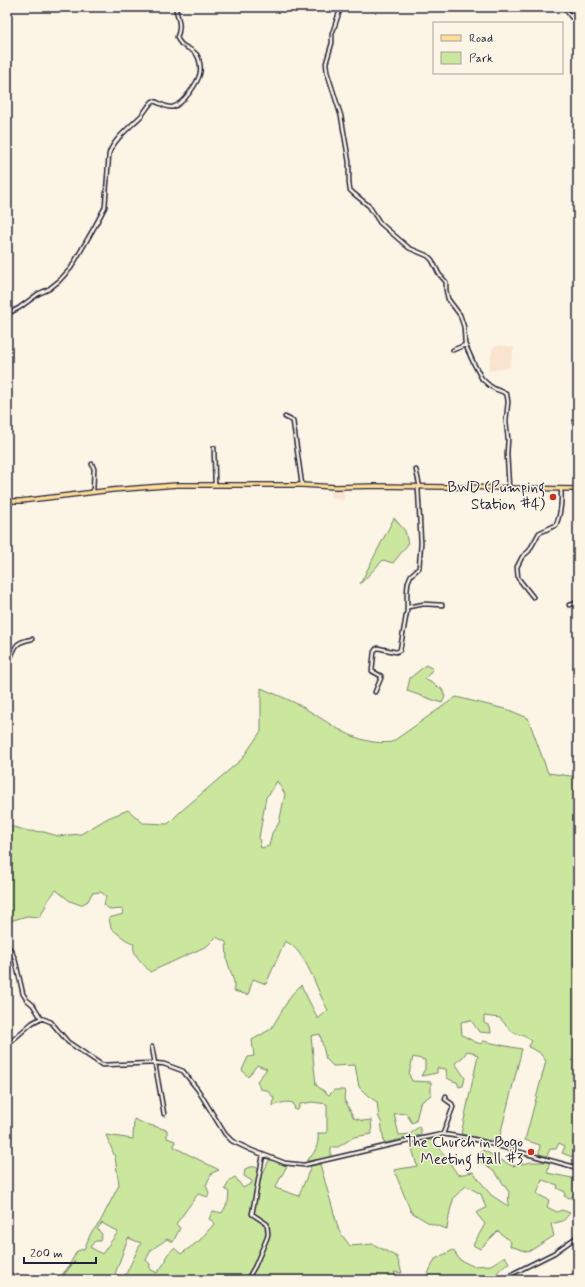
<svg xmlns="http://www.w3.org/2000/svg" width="585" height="1287" viewBox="0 0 585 1287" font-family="Mynerve,sans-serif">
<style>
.built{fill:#f8e4d1}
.green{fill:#cbe79e;stroke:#76846c;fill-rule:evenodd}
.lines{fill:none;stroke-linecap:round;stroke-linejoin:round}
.minor-casing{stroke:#22223b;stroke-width:5.5}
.major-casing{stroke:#22223b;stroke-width:6}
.minor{stroke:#fcf5e5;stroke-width:2.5}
.major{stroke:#ffdd96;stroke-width:3.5}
.poi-dot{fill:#c8321e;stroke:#fcf5e5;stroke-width:1.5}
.labels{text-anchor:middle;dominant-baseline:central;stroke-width:3;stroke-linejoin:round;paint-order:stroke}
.poi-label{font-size:15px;fill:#22223b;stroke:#fcf5e5;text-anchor:end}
</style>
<rect width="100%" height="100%" fill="#fcf5e5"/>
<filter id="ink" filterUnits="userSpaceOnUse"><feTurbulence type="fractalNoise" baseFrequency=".025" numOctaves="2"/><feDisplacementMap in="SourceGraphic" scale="8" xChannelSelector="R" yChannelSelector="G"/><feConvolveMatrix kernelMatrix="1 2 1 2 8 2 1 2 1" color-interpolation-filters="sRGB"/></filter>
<g filter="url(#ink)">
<!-- built -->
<path class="built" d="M502 345 514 348 509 368 488 371 493 347Z
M331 489 344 490V500L330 499Z
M578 1144V1165L569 1163Z"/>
<!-- green -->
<path class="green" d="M394 518 405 531 408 544 393 563 383 560 360 584Z
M426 665 433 669 425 679 442 689 445 697 442 703 407 691 410 678Z
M261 688C274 694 289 699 301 706 329 722 357 747 392 742L456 697 509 710 528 718 548 773 578 777V1145L572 1157 562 1153 565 1146 559 1143 556 1149H550L547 1156 539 1154 540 1145 525 1140 546 1061 539 1052 528 1047 532 1041 524 1035 516 1034 510 1030 500 1018 484 1016V1023L490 1026 491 1033 479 1032 471 1020 461 1022 462 1035 475 1042 481 1044 483 1041 506 1046 522 1049 498 1143 461 1134 478 1056 472 1052 467 1051 463 1057 455 1063 465 1078 463 1086 459 1087 457 1082 453 1081 447 1078 446 1069 437 1068V1073L421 1076 425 1069V1060L413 1057 409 1074 412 1081 431 1082V1095L420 1103 416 1121 412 1123 406 1113 394 1114 399 1135 411 1134 413 1131 419 1127 421 1131V1135L384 1143 381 1121 379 1118 377 1102 367 1095 359 1087 355 1065 333 1066 326 1059 320 1034 311 1036 316 1085 329 1095 334 1090H345L344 1099 354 1118 363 1121 371 1120 372 1134 354 1137 338 1147H331V1158L308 1161H306C315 1154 319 1145 318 1133H327V1104L312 1102 300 1104 298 1110H295L293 1103C286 1101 280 1103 273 1106L274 1098 267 1090 260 1089 257 1081 267 1069 257 1065 248 1077 242 1070 248 1057 254 1056 252 1040 271 1029 292 994 301 985 318 1019 328 1010C316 990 307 951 285 941L266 984 253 979 248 995 234 991V982L227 960 226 942 216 937 207 946 150 972C144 964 131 954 134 944 131 942 128 941 125 939 120 936 116 932 111 928L109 918 123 914 122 909 111 910 104 905 106 896 101 892 92 893 88 901 81 905 70 901 56 890 49 899 40 917 27 916 10 921 7 919V827H14L28 831 44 832 58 836 81 834 108 818 128 810 143 823 168 824 179 813 242 759 261 731ZM277 781 285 794 279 823 272 833 269 846 261 848 259 838 266 797 270 793Z
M134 1119 143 1123 167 1130V1138L175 1141 174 1147 219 1170 212 1173 206 1185 209 1193 208 1197 198 1194 176 1224 180 1228 173 1242 167 1239 151 1250 146 1260 150 1264V1269L157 1273 166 1261 167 1255 174 1248 181 1254 199 1241 215 1223 209 1219 213 1211 222 1213 228 1202 229 1192 225 1189 230 1180 235 1177 243 1188 252 1183V1181L244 1176 245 1169C253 1165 257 1167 264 1171L270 1158 288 1164 275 1188 299 1196 311 1166 320 1164 339 1231 350 1246 373 1244 397 1257 402 1273 394 1272 397 1280H60L75 1261 67 1269 60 1280H45L52 1273 59 1278 67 1269 77 1251 84 1249 91 1233 100 1222 119 1185 115 1157 106 1135 133 1139ZM102 1223 118 1232 102 1254 90 1247 95 1241H100L102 1234 97 1229ZM128 1238 141 1243 124 1278 115 1274Z
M434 1140 458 1175 473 1172 491 1195 508 1206 509 1192 495 1172 477 1160 483 1150 512 1166 531 1162H550L547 1173 577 1179 578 1181V1201L573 1196 570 1198 564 1196 565 1192 557 1188 558 1185 542 1180 537 1194 549 1200 547 1207 557 1212 562 1210 570 1213 563 1221 551 1224 554 1236 528 1252 510 1246 511 1242 498 1231 480 1249 473 1245 485 1224 476 1213 486 1208 481 1194 466 1186 454 1197 450 1211 447 1229 429 1223 411 1212 394 1170 417 1166 410 1141Z
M453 1250 460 1260 473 1266 491 1265 505 1256 509 1263C499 1268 499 1272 491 1280H425L435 1259Z
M578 1269V1280H562Z"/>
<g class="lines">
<defs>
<path id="minor" d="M341 7 332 34V43L326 63 327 72 341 116 349 162V183L350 190 353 193 369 206 380 223 409 248 428 256 432 260 439 274 446 282V290L448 299 460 315 464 327 465 344 474 364 482 379 490 386 495 389 503 392 507 395 508 402 506 421 508 439 507 454 509 488
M564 7 571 17 578 19
M7 314 19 308 38 294 49 289 59 281 71 268 95 226 105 207 109 154C113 140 131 126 141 116 146 111 148 105 153 101 160 102 166 109 173 107 183 104 198 83 200 73 201 68 200 60 197 55 191 47 180 48 177 37 182 27 178 17 175 7
M453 350 465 345
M285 417 293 421 302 485
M214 448 215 485
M92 464 94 469 93 492
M416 470 420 487
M7 509 11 501
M533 597 518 578 517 567 522 557 529 551 539 533 556 525C561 513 562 501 561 489
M569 605 574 604 578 601
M408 607 424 604 442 605
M7 657H11C16 644 17 642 32 639
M375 692 381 678V676L372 671 374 652 376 649 378 648 396 652 400 650 407 611V592L408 582 411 575 419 568 421 543 418 487
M7 946 11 950 15 959 23 994 27 1000 33 1005 41 1018
M7 1045 32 1023 41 1018 51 1022 68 1042 102 1065 155 1063 164 1064 183 1071 198 1090 225 1134 232 1141 251 1150 285 1163 304 1165 390 1145 443 1134 473 1139 578 1168
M152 1047 164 1114
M443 1134 453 1107 452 1104 445 1099 446 1096
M247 1280 255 1266 267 1238 268 1234 267 1224 252 1214 263 1155
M506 1280 514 1273 554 1253 578 1236"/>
<path id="major" d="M7 497 11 501H21L112 490 177 485H302L335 487 377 486 578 489"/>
</defs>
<!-- minor casing -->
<use href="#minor" class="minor-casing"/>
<!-- major casing -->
<use href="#major" class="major-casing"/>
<!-- minor -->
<use href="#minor" class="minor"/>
<!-- major -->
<use href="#major" class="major"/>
</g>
</g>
<!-- markers -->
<g class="poi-dot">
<circle cx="553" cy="497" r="4"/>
<circle cx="531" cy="1152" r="4"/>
</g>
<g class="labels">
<!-- poi labels -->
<g class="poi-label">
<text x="545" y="488">BWD (Pumping<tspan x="545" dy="17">Station #4)</tspan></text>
<text x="523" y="1143">The Church in Bogo<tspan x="523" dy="17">Meeting Hall #3</tspan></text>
</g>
</g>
<!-- margin -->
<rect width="585" height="1287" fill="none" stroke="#fcf5e5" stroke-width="24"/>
<rect x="12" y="12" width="561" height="1263" fill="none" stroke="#22223b" stroke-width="1.5" filter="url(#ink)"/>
<!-- legend -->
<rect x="433" y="22" width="130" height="52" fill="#fcf5e5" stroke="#a5a1a1"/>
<rect x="441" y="35" width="20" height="6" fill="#ffdd96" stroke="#a5a1a1"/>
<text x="469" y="42" font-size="12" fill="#22223b">Road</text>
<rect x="441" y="52" width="20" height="12" fill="#cbe79e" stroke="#a5a1a1"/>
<text x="469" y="62" font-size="12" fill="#22223b">Park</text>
<!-- scale -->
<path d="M24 1257v6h72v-6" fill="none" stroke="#22223b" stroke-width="2"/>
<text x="30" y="1257" font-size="12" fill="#22223b" stroke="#fcf5e5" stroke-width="3" paint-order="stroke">200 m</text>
</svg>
